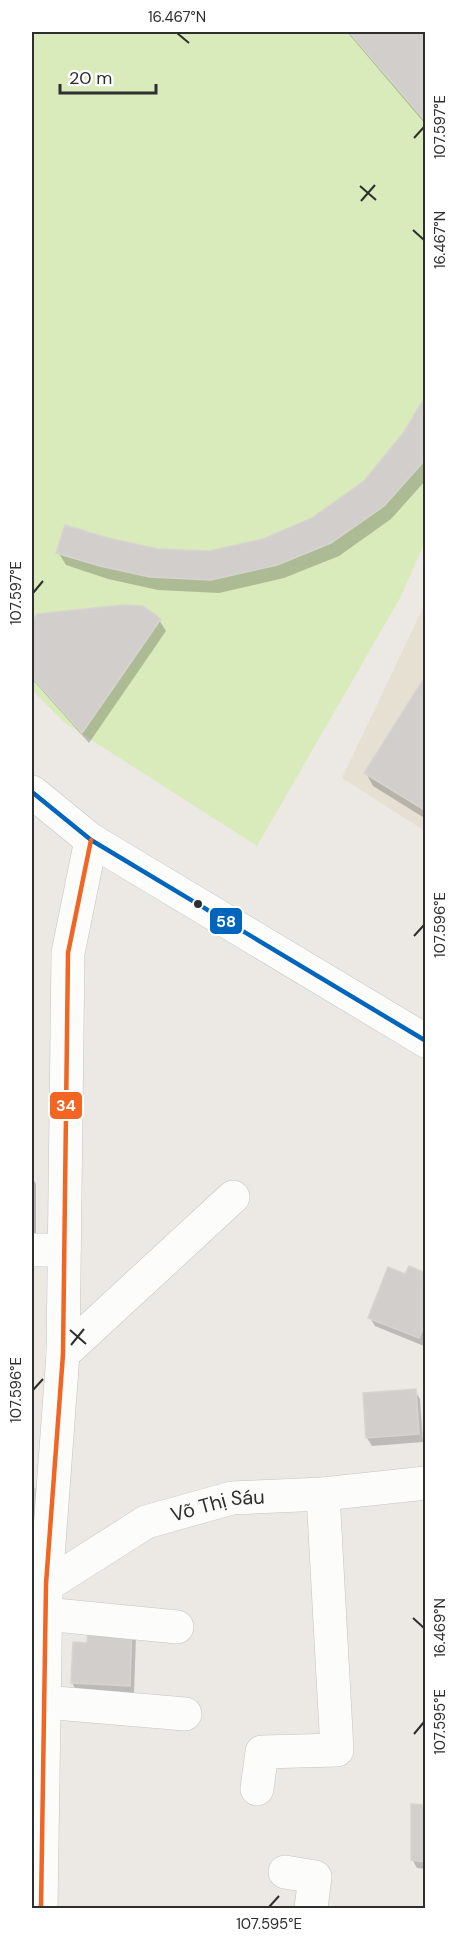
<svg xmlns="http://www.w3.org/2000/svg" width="457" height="1940" viewBox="0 0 457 1940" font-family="'DM Sans',sans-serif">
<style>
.education{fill:#e6e0d3}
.pitch{fill:#d9eabb}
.shadow{fill:#0003}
.building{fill:#d1cecb;stroke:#d7d4d0;stroke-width:1.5}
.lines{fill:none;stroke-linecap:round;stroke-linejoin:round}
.minor-casing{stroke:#c5c4c5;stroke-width:34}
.minor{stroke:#fcfcfb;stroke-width:33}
.bus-1-casing{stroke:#fff;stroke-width:9}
.bus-2-casing{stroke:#fff;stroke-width:9}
.bus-1{stroke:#0065bd;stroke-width:4.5}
.bus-2{stroke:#f26522;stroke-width:4.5}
.ticks{fill:none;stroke:#2e2e2e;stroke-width:2}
.bus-dot{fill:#2e2e2e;stroke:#fff;stroke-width:2}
.labels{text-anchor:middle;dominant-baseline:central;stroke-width:4.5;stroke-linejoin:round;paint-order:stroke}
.street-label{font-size:20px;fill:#2e2e2e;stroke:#fff}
.line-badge{stroke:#fff;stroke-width:2}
.badge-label{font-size:16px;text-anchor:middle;font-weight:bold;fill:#fff}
.neatline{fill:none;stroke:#2e2e2e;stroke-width:2}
.ticks-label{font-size:15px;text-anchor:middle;fill:#2e2e2e}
</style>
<rect width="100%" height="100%" fill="#ece8e4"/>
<!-- education -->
<path class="education" d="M425 604V831L342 778Z"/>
<!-- pitch -->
<path class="pitch" d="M32 32H425V542L400 598 257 846 65 723 32 690Z"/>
<!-- shadow -->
<path class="shadow" d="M347 32H426V125Z
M426 398V480L391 519 339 556 284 578 219 593 158 590 108 579 66 565 58 552 108 540 158 550 209 553 263 540 313 519 365 482 406 433Z
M38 616 159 620 166 631 89 743 32 679V624Z
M426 678V819L373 786 366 773Z
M32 1177 36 1184V1233L32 1234Z
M409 1268 426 1275V1341L424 1346 375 1326 370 1318 406 1276Z
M415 1391 420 1399 423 1442 372 1446 367 1438Z
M32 1490H39L32 1570Z
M136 1634 134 1694 77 1691 72 1683 88 1645Z
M426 1806V1869L417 1868 412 1859Z"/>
<!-- building -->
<path class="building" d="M349 32H426V122Z
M426 395V459L384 506 331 543 277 565 211 580 150 577 100 566 56 553 65 525 108 538 158 549 209 551 263 539 312 518 364 481 404 432Z
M123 605 143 606 161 619 82 733 32 677V621L37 614Z
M426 675V811L364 773Z
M409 1266 426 1273 423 1281 426 1282V1322L419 1338 368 1318 388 1267 405 1274Z
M416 1389 419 1434 366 1438 363 1393Z
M32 1488 40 1489 32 1550Z
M132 1624 130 1686 71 1683 73 1642 87 1643 88 1628Z
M411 1804 426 1805V1862L411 1860Z"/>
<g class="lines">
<defs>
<g id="minor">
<path d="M32 792 91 840 426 1041"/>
<path d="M32 1250H64"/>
<path d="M63 1354 233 1197"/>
<path id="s1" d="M33 1594 146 1522 232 1498 323 1494 426 1483"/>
<path d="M45 1614 177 1627"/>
<path d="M44 1702 185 1714"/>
<path d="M257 1789 262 1752 337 1750 323 1494"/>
<path d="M285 1872 315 1877 311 1908"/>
<path d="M41 1908 46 1584 63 1354 68 953 91 840"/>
</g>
</defs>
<!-- minor casing -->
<use href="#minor" class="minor-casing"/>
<!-- minor -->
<use href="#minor" class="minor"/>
<defs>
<path id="bus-1" d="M32 792 91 840 426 1041"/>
<path id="bus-2" d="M41 1908 46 1584 63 1354 68 953 91 840"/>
</defs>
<!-- bus-1 casing -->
<use href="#bus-1" class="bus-1-casing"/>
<!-- bus-2 casing -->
<use href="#bus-2" class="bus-2-casing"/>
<!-- bus-1 -->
<use href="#bus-1" class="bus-1"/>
<!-- bus-2 -->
<use href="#bus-2" class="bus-2"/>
</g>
<!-- ticks -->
<path class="ticks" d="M177 33 189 43M414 138 424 127M360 186 376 200M361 201 375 185M413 230 424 240M33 593 43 581M414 936 424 925M70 1330 86 1344M71 1345 84 1329M33 1390 43 1379M413 1618 424 1628M414 1734 424 1722M269 1907 279 1896"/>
<!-- markers -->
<circle class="bus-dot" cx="198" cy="904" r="5"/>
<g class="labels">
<!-- street labels -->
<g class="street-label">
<text stroke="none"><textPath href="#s1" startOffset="208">Võ Thị Sáu</textPath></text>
</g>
</g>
<g class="line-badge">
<rect x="209" y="907" width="34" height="28" rx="6" fill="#0065bd"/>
<rect x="49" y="1091" width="34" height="29" rx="6" fill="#f26522"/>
</g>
<g class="badge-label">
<text x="226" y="927">58</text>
<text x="66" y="1111">34</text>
</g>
<!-- border -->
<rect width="457" height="1940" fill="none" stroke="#ffffff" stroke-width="66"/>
<!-- scale -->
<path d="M60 84v9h96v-9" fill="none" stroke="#2e2e2e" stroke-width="3"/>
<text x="69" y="84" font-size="18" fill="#2e2e2e" stroke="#ffffff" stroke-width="4.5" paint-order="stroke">20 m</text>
<rect x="33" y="33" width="391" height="1874" class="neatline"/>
<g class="ticks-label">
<text x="177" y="22">16.467°N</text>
<text transform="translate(440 127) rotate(-90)" y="5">107.597°E</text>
<text transform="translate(440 240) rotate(-90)" y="5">16.467°N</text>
<text transform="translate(16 593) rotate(-90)" y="5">107.597°E</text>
<text transform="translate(440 925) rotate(-90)" y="5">107.596°E</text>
<text transform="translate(16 1390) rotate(-90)" y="5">107.596°E</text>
<text transform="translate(440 1628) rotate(-90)" y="5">16.469°N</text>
<text transform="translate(440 1722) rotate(-90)" y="5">107.595°E</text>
<text x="269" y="1929">107.595°E</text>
</g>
</svg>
